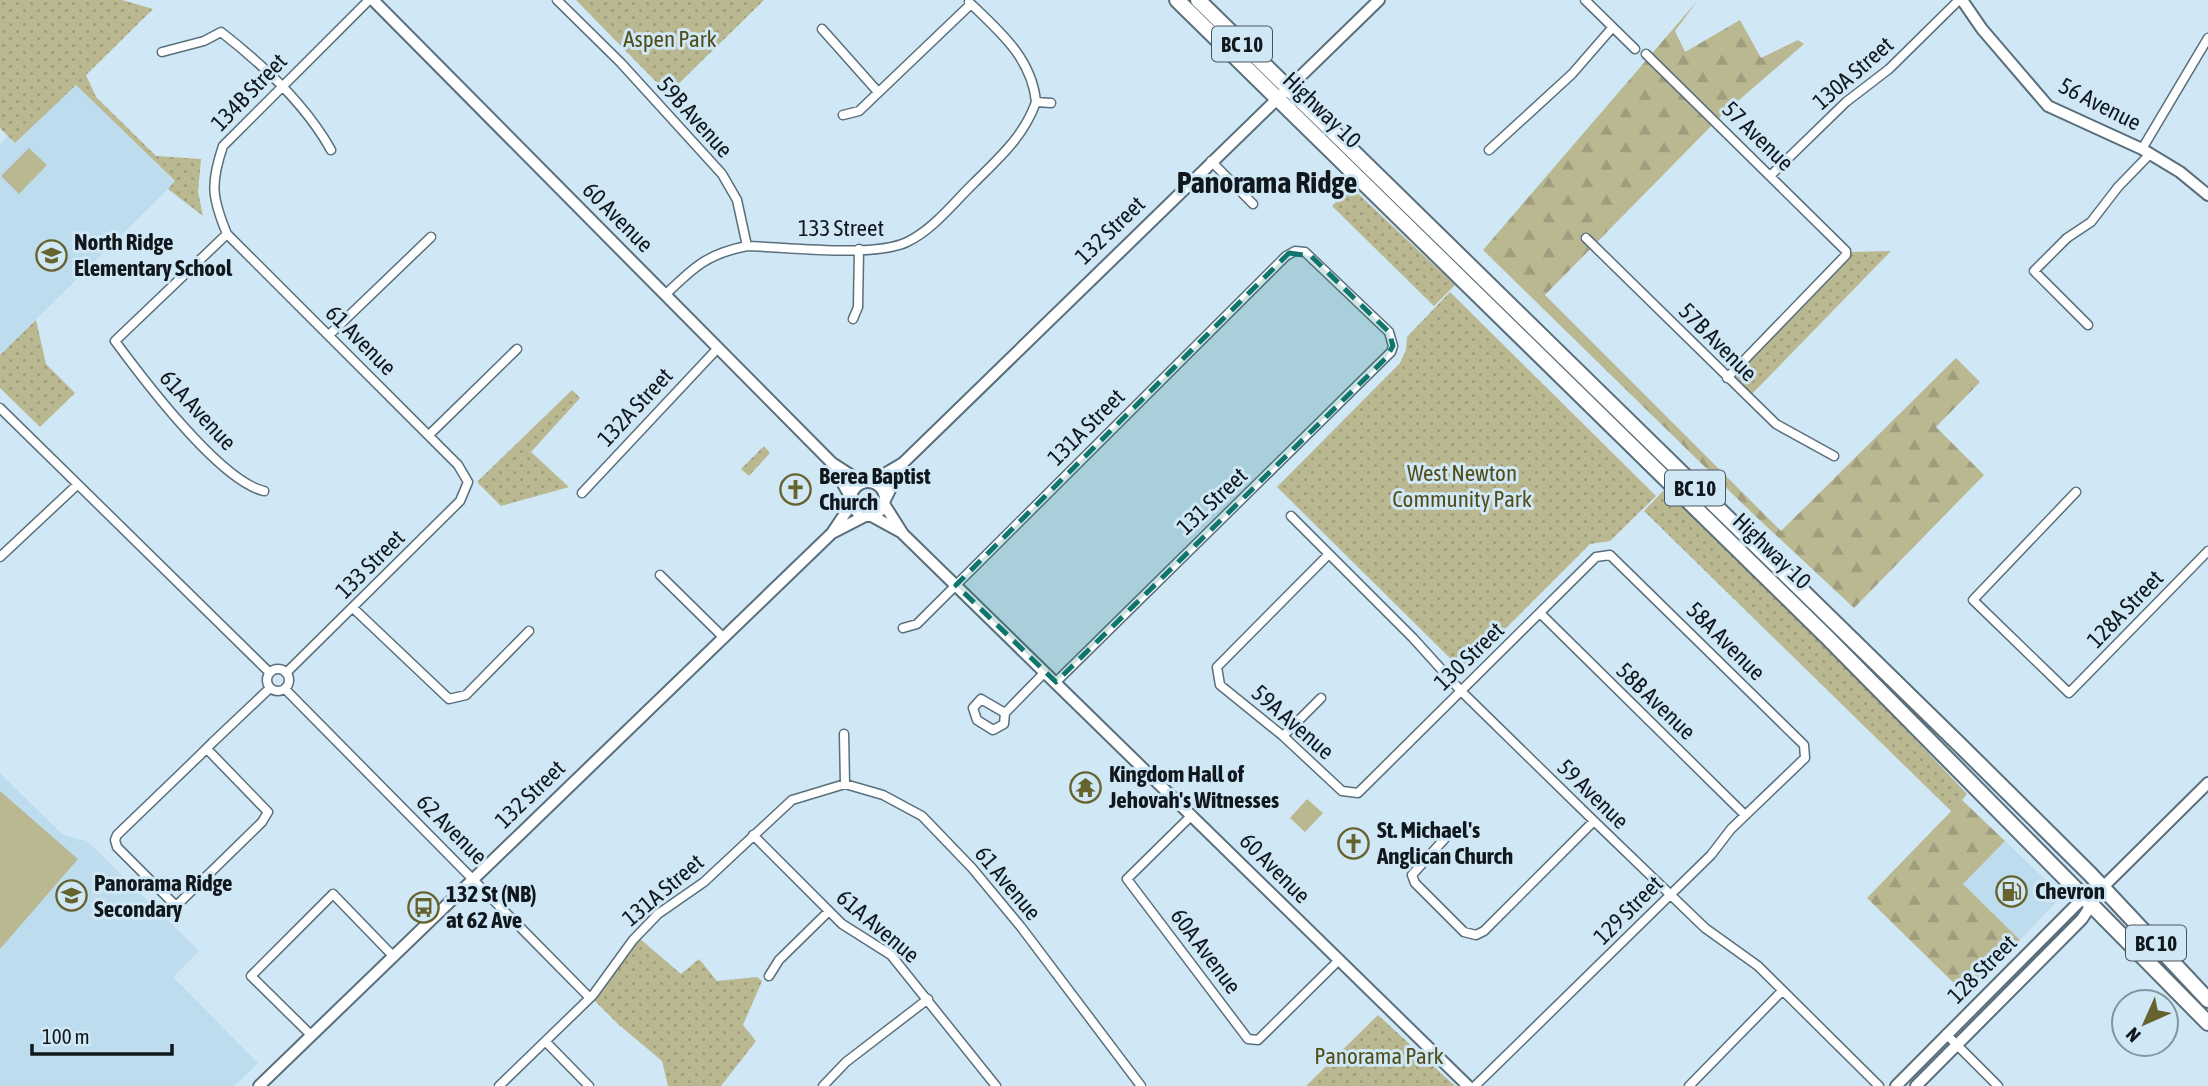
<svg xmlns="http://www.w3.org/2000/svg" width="2208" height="1086" viewBox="0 0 2208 1086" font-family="'Asap Condensed',sans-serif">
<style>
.built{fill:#bddcee}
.green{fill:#bab891}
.forest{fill:url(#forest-firs)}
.park{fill:url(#park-dots)}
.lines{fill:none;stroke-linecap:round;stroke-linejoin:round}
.street-casing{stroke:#5a6f7b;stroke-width:11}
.secondary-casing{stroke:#5a6f7b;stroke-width:14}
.highway-casing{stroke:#5a6f7b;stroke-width:18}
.street{stroke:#fff;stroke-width:8}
.secondary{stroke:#fff;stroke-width:10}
.highway{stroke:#fff;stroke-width:14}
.marked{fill:#0f766e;fill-opacity:0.2;stroke:#0f766e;stroke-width:5;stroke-dasharray:14 9;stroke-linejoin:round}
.labels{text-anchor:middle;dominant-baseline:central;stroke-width:6;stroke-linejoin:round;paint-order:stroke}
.shield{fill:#d0e7f5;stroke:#4a565e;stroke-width:2}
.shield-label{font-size:21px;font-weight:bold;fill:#10181d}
.park-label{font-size:23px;fill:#514e1b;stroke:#d0e7f5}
.street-label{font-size:23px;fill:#10181d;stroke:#d0e7f5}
.poi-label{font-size:23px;font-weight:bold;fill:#10181d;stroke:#d0e7f5;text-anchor:start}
.district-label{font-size:30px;font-weight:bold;fill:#10181d;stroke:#d0e7f5}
</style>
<defs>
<pattern id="forest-firs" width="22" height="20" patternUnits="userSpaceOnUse" patternTransform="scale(1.75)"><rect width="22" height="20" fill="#bab891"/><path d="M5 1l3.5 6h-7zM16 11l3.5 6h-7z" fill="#9f9d7d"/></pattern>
<pattern id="park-dots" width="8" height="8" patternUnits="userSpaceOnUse" patternTransform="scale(1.75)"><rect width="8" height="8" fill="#bab891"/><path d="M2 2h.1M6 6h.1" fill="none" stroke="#9f9d7d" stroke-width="1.8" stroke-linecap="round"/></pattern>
</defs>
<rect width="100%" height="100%" fill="#d0e7f5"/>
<!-- built -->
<path class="built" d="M75 84 175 182 0 355V144L8 136 15 143Z
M0 773 63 835 87 841 199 951 173 977 258 1063 234 1086H0Z
M2005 841 2062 896 2020 940 1963 884Z"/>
<!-- green -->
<path class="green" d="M29 148 47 165 19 194 1 176Z
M0 791 78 859 0 949Z
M1307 799 1323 813 1305 832 1290 818Z"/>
<!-- forest -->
<path class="forest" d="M1698 0 1675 31 1685 52 1740 20 1761 58 1798 40 1804 44 1724 113 1545 295 1781 531 1956 358 1980 382 1936 427 1984 475 1854 608 1750 511 1483 250Z
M1962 800 2005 841 1963 884 2020 940 1966 995 1867 898Z"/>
<!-- park -->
<path class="park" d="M0 0H122L153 9 86 75 96 97 156 156 201 159 198 192 203 216 168 189 175 181 76 85 15 143 0 128Z
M576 0H764L668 94Z
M1351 187 1455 285 1434 306 1332 206Z
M1891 251 1750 396 1731 377 1737 367 1852 252Z
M1450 292 1656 496 1610 541 1590 544 1463 671 1277 487 1400 363 1406 350 1407 337Z
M36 320 46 364 75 393 40 427 0 388V355Z
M572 390 580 398 531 452 569 487 501 506 477 482Z
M764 446 770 453 749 476 741 469Z
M1666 488 1860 681 1967 794 1952 812 1644 511Z
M639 938 681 974 699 959 717 981 757 977 762 981 743 1025 756 1041 721 1086H668L662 1061 618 1024 593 999Z
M1378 1015 1455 1086H1306Z"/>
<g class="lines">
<defs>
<path id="street" d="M557 0 621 63 722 174 737 200 747 246
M1585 0 1635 49
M969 2C999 31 1032 58 1036 102
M822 29 878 92
M162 52 204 41 221 32C261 63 306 105 331 150
M1646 54 1846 251V255L1727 378
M843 115 859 111 971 4
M2142 149 2208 38
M1489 150 1572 74 1612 28
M1211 161 1253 204
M1771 175 1846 102 1889 69 1959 0
M227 234 115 341C143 379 220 481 264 491
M1586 238 1776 424 1834 456
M665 295C694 267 707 254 747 246 786 247 874 258 907 242 933 230 954 202 975 182 1000 157 1024 136 1036 102L1051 103
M853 319 858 307 859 249
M2088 325 2034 271 2067 238 2091 222 2118 187 2150 154
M329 335 431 237
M0 408 270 673
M429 435 517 349
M2076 492 1973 600 2069 693 2208 551
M582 493 718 348
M1291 516 1413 638 1461 691 1594 821 1705 928 1758 966 1879 1086
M1329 554 1217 667 1220 685 1283 736 1342 791 1358 793 1596 557 1610 555 1804 745 1805 758 1731 829 1711 855 1475 1086
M0 557 77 485
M660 575 723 637
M353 608 449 699 466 695 529 631
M1540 613 1745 815
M903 628 917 624 1286 256 1295 251 1305 252 1389 332 1393 346 1391 352 1056 682
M267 680a11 11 0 1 1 22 0a11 11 0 1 1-22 0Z
M286 673 460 501 468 482 458 465 227 234C212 198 210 184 223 146L369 0
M285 689 590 998
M1005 713 981 699 973 708 977 720 993 730 1004 724 1005 713 1045 672
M844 734 845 784
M1283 736 1321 698
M207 749 268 812 262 822 176 906 117 847 115 840 117 835 199 756 213 742 270 688
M1192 815 1127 879 1248 1039 1258 1040 1339 960
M753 835 842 924 891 955 996 1086
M1447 836 1412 875 1415 883 1464 932 1476 935 1484 931 1594 821
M769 976 779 960 829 911
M1946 1034 1998 1086
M312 1036 251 976 333 894 394 957
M546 1042 589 1086
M499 1086 593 995 633 940 658 914 704 882 792 800 845 784 883 795 922 816 972 868 1021 927 1141 1086
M823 1086 846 1062 928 999
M1689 1086 1782 991"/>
<path id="secondary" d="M373 0 832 463 863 483
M1962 0 1982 29 2048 106 2142 149 2180 172 2208 195
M833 466 851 498
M871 482 903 463 1379 0
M851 499a17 17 0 1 1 34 0a17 17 0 1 1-34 0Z
M885 500 903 463
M884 504 903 534 1468 1086
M870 515 901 532
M834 532 867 515
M259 1086 832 533 852 503
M1896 1086 2085 896 2103 887
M1916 1086 2082 919 2103 887 2208 783"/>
<path id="highway" d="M1177 0 1828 638 2208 1023
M1198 0 1964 749 2090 874 2208 1000"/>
</defs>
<!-- street casing -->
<use href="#street" class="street-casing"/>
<!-- secondary casing -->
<use href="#secondary" class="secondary-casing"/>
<!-- highway casing -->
<use href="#highway" class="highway-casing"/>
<!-- street -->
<use href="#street" class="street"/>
<!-- secondary -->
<use href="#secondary" class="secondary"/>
<!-- highway -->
<use href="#highway" class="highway"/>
</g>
<!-- marked area -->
<path class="marked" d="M1289 253 1311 256 1389 332 1393 346 1385 359 1056 682 956 585Z"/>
<!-- icons -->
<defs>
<symbol id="school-ring" viewBox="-11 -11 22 22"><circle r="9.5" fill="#d0e7f5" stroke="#67632f" stroke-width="1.5"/><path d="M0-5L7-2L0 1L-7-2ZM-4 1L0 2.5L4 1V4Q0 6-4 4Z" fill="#67632f"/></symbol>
<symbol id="church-ring" viewBox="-11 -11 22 22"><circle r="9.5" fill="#d0e7f5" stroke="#67632f" stroke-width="1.5"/><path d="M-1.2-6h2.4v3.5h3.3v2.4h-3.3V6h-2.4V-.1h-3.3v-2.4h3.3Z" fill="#67632f"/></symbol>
<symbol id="temple-ring" viewBox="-11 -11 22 22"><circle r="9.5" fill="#d0e7f5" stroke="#67632f" stroke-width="1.5"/><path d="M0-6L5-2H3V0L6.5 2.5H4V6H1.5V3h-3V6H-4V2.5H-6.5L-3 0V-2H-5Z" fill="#67632f"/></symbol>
<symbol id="fuel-ring" viewBox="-11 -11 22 22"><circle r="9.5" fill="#d0e7f5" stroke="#67632f" stroke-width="1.5"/><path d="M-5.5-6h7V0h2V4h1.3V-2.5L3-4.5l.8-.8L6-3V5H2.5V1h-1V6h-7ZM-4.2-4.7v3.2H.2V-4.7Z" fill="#67632f"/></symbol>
<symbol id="bus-ring" viewBox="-11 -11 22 22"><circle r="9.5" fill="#d0e7f5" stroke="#67632f" stroke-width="1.5"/><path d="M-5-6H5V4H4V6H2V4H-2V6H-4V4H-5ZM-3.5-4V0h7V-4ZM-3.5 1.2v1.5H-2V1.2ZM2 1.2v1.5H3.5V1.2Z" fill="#67632f"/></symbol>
</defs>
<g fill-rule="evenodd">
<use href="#school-ring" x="34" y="238" width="35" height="35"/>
<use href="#church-ring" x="778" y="472" width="35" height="35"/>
<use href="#temple-ring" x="1068" y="770" width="35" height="35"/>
<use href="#church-ring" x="1336" y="826" width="35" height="35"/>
<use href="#fuel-ring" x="1994" y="874" width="35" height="35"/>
<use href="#school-ring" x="54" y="878" width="35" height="35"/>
<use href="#bus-ring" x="406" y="890" width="35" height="35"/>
</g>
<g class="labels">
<!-- shield labels -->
<g class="shield">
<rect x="1212" y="26.5" width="60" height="35" rx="5"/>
<rect x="1665" y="470.5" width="60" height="35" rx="5"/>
<rect x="2126" y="925.5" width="60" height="35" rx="5"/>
</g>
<g class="shield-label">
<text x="1242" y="44">BC 10</text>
<text x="1695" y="488">BC 10</text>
<text x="2156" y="943">BC 10</text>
</g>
<!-- park labels -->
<g class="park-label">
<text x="670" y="39">Aspen Park</text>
<text x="1462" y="473">West Newton<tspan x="1462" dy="26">Community Park</tspan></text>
<text x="1379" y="1056">Panorama Park</text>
</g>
<!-- street labels -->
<g class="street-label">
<text transform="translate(1853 73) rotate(-41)">130A Street</text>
<text transform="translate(249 92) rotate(-46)">134B Street</text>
<text transform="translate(2100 104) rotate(27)">56 Avenue</text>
<text transform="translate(1322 110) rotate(44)">Highway 10</text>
<text transform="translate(695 117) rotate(48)">59B Avenue</text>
<text transform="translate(1758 136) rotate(44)">57 Avenue</text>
<text transform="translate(618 217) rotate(45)">60 Avenue</text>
<text x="841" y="228">133 Street</text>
<text transform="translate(1110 230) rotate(-44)">132 Street</text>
<text transform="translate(361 340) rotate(45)">61 Avenue</text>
<text transform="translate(1718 342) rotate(45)">57B Avenue</text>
<text transform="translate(635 407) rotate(-47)">132A Street</text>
<text transform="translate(198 410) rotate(47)">61A Avenue</text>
<text transform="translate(1086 427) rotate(-45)">131A Street</text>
<text transform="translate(1212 501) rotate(-43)">131 Street</text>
<text transform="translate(1772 551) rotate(44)">Highway 10</text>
<text transform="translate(370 564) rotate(-45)">133 Street</text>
<text transform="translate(2125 609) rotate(-46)">128A Street</text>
<text transform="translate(1726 641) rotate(45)">58A Avenue</text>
<text transform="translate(1469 656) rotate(-44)">130 Street</text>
<text transform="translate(1656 701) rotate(44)">58B Avenue</text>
<text transform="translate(1293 722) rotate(41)">59A Avenue</text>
<text transform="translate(530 794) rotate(-44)">132 Street</text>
<text transform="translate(1593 794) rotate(44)">59 Avenue</text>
<text transform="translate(452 829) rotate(45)">62 Avenue</text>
<text transform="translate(1275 868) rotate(45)">60 Avenue</text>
<text transform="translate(1008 883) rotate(50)">61 Avenue</text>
<text transform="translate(663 890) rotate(-40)">131A Street</text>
<text transform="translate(1628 910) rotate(-45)">129 Street</text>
<text transform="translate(878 926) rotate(40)">61A Avenue</text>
<text transform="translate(1206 951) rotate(53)">60A Avenue</text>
<text transform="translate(1982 969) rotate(-45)">128 Street</text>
</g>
<!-- poi labels -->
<g class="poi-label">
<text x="74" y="242">North Ridge<tspan x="74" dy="26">Elementary School</tspan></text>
<text x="819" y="476">Berea Baptist<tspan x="819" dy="26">Church</tspan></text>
<text x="1109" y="774">Kingdom Hall of<tspan x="1109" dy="26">Jehovah's Witnesses</tspan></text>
<text x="1377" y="830">St. Michael's<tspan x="1377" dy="26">Anglican Church</tspan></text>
<text x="94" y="883">Panorama Ridge<tspan x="94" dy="26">Secondary</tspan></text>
<text x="2035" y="891">Chevron</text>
<text x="446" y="894">132 St (NB)<tspan x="446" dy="26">at 62 Ave</tspan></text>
</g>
<!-- district labels -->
<g class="district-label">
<text x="1267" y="182">Panorama Ridge</text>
</g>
</g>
<!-- north arrow -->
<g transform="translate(2145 1023) rotate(225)"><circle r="33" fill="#d0e7f5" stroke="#83949f" stroke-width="2"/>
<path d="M0-5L12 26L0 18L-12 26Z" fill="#67632f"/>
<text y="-10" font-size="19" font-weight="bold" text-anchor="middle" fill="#10181d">N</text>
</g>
<!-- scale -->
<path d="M32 1044v10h140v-10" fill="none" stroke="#10181d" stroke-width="3.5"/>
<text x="42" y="1044" font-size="21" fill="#10181d" stroke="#d0e7f5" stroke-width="5" paint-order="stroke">100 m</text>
</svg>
